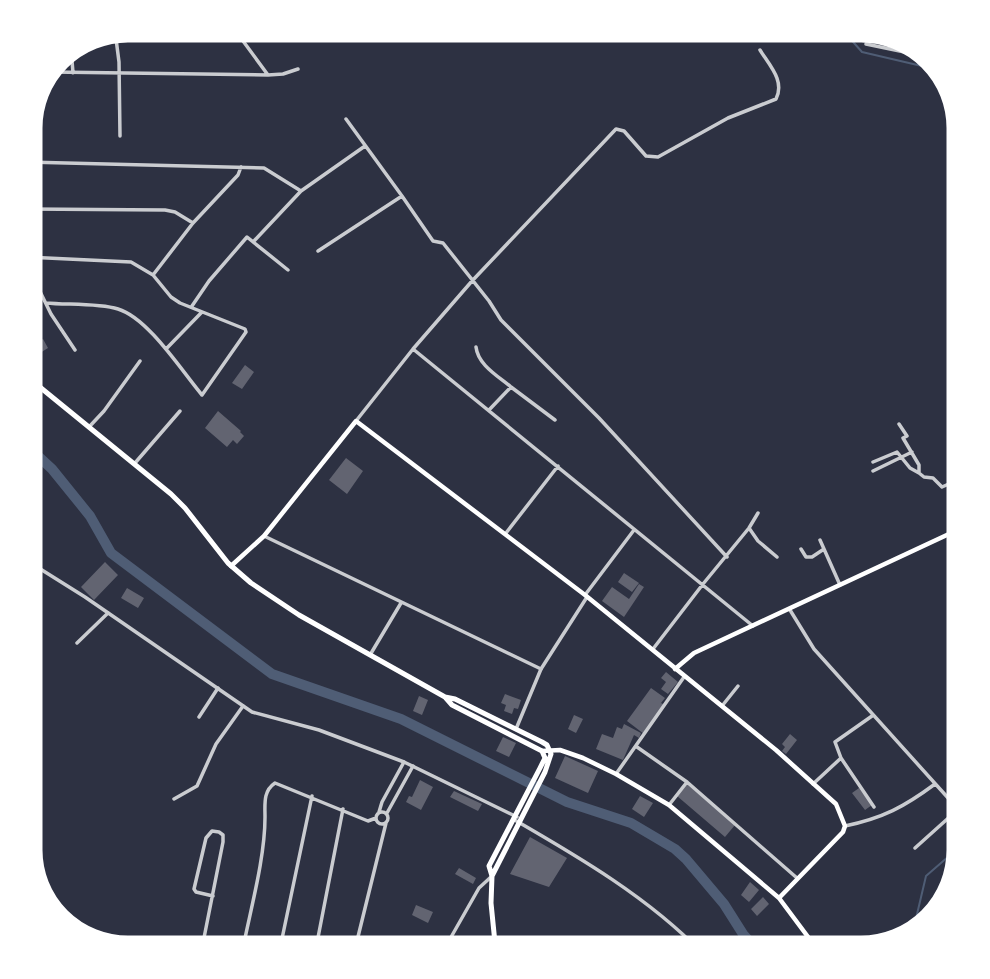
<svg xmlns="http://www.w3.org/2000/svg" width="990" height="979" viewBox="0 0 990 979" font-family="Signika,sans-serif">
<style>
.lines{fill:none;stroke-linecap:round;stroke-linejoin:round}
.stream{stroke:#4f5d75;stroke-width:2}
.river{stroke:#4f5d75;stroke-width:10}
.building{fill:#626471}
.minor{stroke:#caccd0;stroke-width:3.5}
.tertiary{stroke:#caccd0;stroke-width:3.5}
.secondary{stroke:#fff;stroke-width:4.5}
.trunk{stroke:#fff;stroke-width:5}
.rim{fill:none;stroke:#fff;stroke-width:9}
</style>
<rect width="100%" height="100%" fill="#2d3142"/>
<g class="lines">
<!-- stream -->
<path class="stream" d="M839 26 862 52 926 67 944 75
M910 934 914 927 926 876 964 843
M854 953 878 947"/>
<!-- river -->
<path class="river" d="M26 445 52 469 90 516 111 553 272 674 401 719 567 802 631 823 675 849 686 859 724 904 743 934 760 953"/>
</g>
<!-- building -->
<path class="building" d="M43 339 48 348 32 358 26 350Z
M245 365 254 372 242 389 232 383Z
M218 411 241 431 240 432 244 436 237 444 233 440 227 447 205 428Z
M346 458 363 471 347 494 329 480Z
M105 562 118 575 94 600 81 587Z
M624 573 639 583 632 592 618 582Z
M639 584 644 587 624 617 602 601 612 587 629 599Z
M127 588 144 598 138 608 121 598Z
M666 672 678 682 668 694 661 689 666 682 661 678Z
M651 688 665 698 661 703 665 705 644 734 627 721Z
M505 694 521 700 518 709 514 708 512 714 504 711 506 705 501 703Z
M419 696 428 700 422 715 413 711Z
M574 715 583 719 576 733 568 729Z
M624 724 641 733 639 738 634 735 623 760 596 749 602 734 613 738 617 727 622 729Z
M790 734 797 740 786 754 782 751 785 747 782 744Z
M503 737 516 743 509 757 496 751Z
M565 756 598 771 588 793 555 778Z
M420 780 433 787 421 810 406 802 409 796 412 797Z
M687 784 735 825 725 837 677 796Z
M859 788 872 805 865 810 852 793Z
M454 791 482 804 478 811 450 797Z
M640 796 653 803 644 817 632 809Z
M530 837 567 858 549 887 510 874Z
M459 868 476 878 473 884 455 874Z
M750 882 759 890 749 902 741 895Z
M763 897 769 904 757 916 751 909Z
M416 905 433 912 428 923 412 915Z"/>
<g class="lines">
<!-- minor -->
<path class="minor" d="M232 26 268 75
M115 31 119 62 120 136
M866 44 919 55 939 65
M71 48 73 73
M51 72 268 75 283 74 298 69
M346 119 402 196
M26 162 264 168 301 191 365 146
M26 209 165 210 175 212 193 223
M254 241 301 191
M318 251 402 196 433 241 443 243 489 301 501 320 599 418 727 557
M26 257 131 262 153 275 171 297 180 303 245 329 246 332 202 395C181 370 148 318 118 309 98 303 67 305 46 303
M26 263 51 314 75 350
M153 275 193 223 238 175 241 167
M192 306 209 281 247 237 288 270
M476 347C478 365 498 376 511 387
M166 349 201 313
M413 349 753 626
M489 410 511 387 555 420
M356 421 413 349 472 281 616 129 624 131 646 156 658 157 728 118 776 99C785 81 770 66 760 50
M899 424 907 436 903 438 919 465V473L924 477 933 478 942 487 960 479 964 484
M89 427 104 411 140 361
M873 462 897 452 910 468 919 473
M135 463 180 411
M873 471 912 452
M960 479 952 443 964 434
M749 528 758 541 777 557
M506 533 558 466
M264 536 541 669
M820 540 840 585
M801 549 806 557H812L824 549
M585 595 634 530
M790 610 814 649 958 809
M77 643 108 613
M653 649 703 584 749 528 758 513
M370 655 401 603
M722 706 738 686
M872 716 835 742 841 758 874 807
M199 717 218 688
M637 747 687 782 797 878
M813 784 841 758
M174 799 197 786 216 744 243 706
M669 805 687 782
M376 818a6 6 0 1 1 12 0a6 6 0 1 1-12 0Z
M379 812 382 802 404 762
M387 813 413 766
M513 819C579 857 649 898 702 953
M845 826C883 818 904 807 935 784
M915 848 964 804
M201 953 223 842V835L219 832 212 831 206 838 194 889 196 892 213 896
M242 953C250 911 265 859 265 817 265 804 263 791 275 783L368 821 376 818
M279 953 312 796
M315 953 343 809
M354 953 386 823"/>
<!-- tertiary -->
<path class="tertiary" d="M26 560 85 597 252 712 319 730 404 762 517 817
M516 729 541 669 587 597
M616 774 684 677
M442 953 479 888 492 876"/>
<!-- secondary -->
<path class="secondary" d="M231 566 264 536 356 421 585 595 776 750 836 804 845 826 843 832 779 898
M675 669 694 653 964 527
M542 751 560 750 583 758 616 774 669 805 779 898 820 953"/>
<!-- trunk -->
<path class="trunk" d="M26 373 41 388 171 494 185 508 228 563 251 583 299 615 445 697 452 705 542 751 545 758 540 768 489 866 492 876
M445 697 455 699 542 742 547 745 551 754 545 772 492 876 491 903 496 953"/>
</g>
<!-- crop -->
<path d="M0 0H990V979H0ZM128 38H861A90 90 0 0 1 951 128V850A90 90 0 0 1 861 940H128A90 90 0 0 1 38 850V128A90 90 0 0 1 128 38Z" fill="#fff" fill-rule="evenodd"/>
<path class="rim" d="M128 38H861A90 90 0 0 1 951 128V850A90 90 0 0 1 861 940H128A90 90 0 0 1 38 850V128A90 90 0 0 1 128 38Z"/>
</svg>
